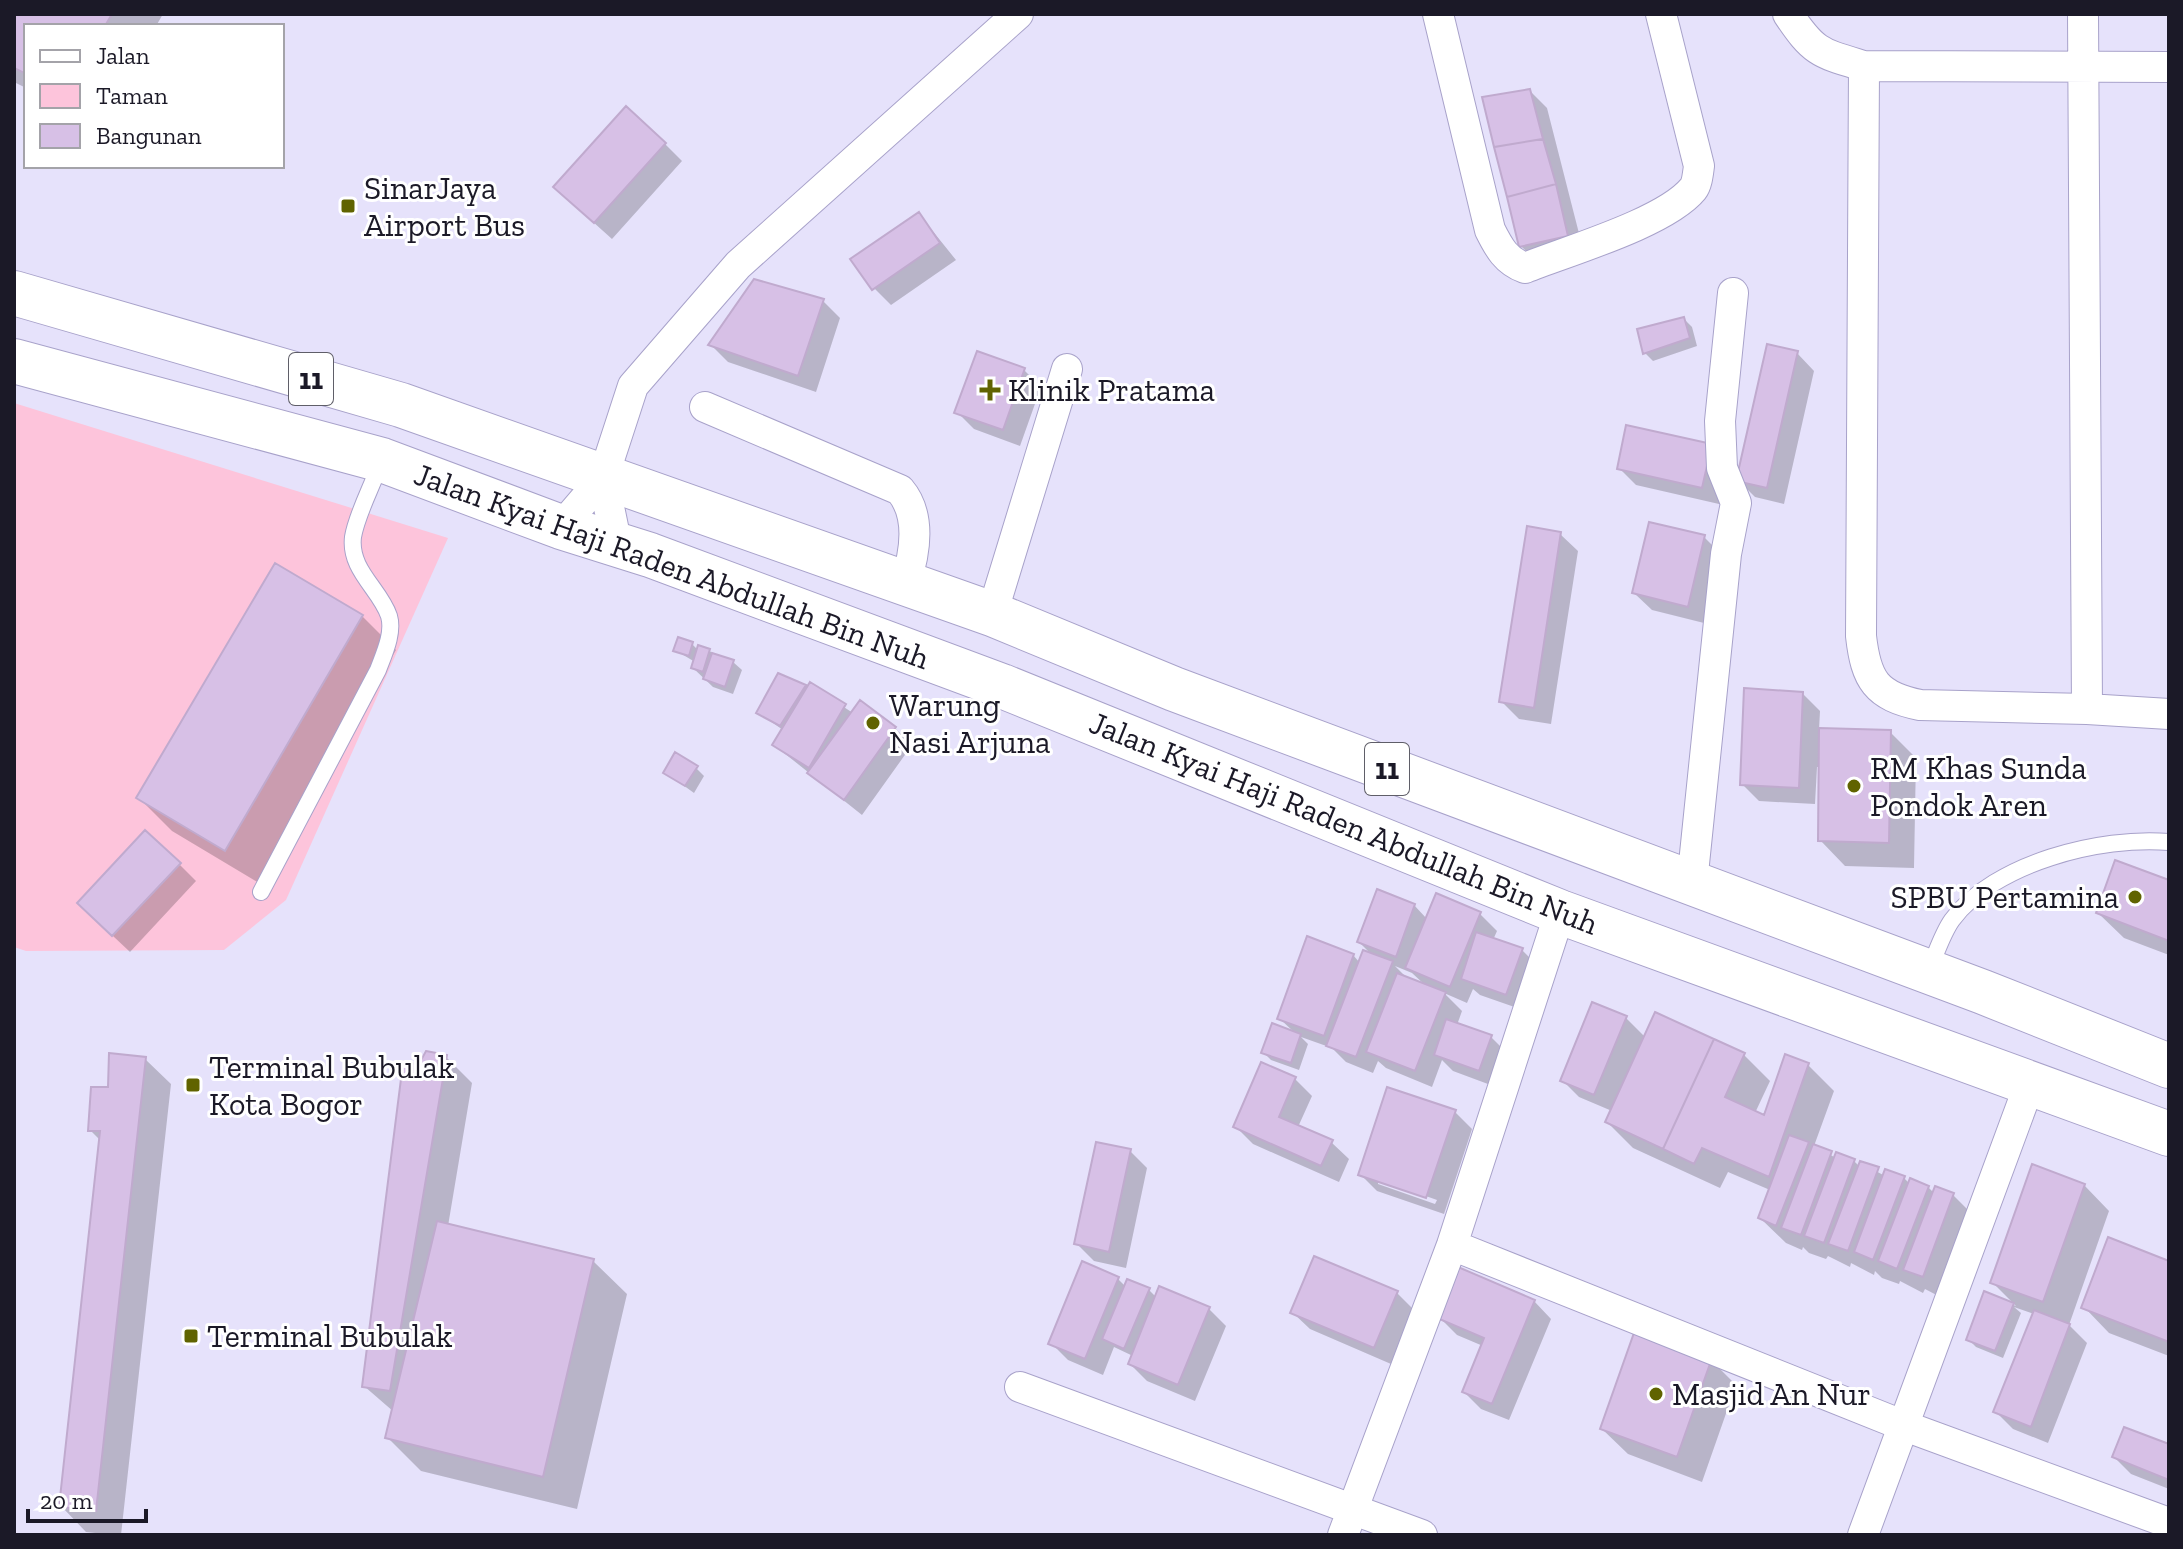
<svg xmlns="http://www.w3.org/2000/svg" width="2183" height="1549" viewBox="0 0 2183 1549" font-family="'Zilla Slab',serif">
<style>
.green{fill:#fdc4db}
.shadow{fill:#0003;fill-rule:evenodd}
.building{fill:#d7c0e6;stroke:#c0aace;stroke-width:2}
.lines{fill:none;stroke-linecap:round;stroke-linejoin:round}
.service-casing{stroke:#a8a2ca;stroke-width:18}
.minor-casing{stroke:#a8a2ca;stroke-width:32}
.trunk-casing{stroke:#a8a2ca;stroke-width:46}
.service{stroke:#fff;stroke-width:16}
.minor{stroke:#fff;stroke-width:30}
.trunk{stroke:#fff;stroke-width:44}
.poi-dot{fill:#606300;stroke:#fff;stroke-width:3}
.labels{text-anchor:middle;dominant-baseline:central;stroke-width:6;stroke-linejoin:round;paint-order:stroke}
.shield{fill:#fff;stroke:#5f5e68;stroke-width:2}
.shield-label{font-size:30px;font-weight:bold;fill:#1b1927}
.poi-label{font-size:32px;fill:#1b1927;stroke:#fff;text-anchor:start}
.street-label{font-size:32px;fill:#1b1927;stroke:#fff}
</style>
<rect width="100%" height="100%" fill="#e6e2fb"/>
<!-- green -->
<path class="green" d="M14 403 448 538 286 900 224 950 26 951 14 947Z"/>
<!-- shadow -->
<path class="shadow" d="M14 14H163L156 26H26V88L14 82Z
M1530 91 1547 108 1584 253 1538 263 1521 246Z
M665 144 682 161 612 239 573 204Z
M919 214 956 260 891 305 874 288Z
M823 301 840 318 816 392 728 362 711 345Z
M1684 319 1692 327 1697 346 1653 361 1645 353Z
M1797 353 1814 371 1784 504 1755 497 1738 480Z
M1024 370 1041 387 1020 446 974 429 957 412Z
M1728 463 1719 504 1636 485 1619 468Z
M1560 534 1578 551 1551 724 1519 719 1502 702Z
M1704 537 1721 554 1704 623 1652 610 1634 593Z
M276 565 362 616 396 650 259 883 172 831 139 798Z
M692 644 699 651H709L733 662 742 670 733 694 713 687 693 668 695 662 675 650Z
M779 675 807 690 810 685 853 713 895 728 912 745 862 815 774 745 783 730 759 713Z
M1803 694 1820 711 1819 730 1890 732 1916 758 1914 868 1845 866 1820 840 1821 767H1817L1815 804 1759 801 1742 784Z
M696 768 704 776 694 793 665 772Z
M179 864 196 881 130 952 96 920Z
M2169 883V955L2124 938 2098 913Z
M1414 905 1427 919 1480 914 1497 931 1493 940 1521 949 1539 967 1523 1010 1480 995 1473 989 1467 1003 1444 993 1462 1011 1457 1025 1491 1037 1508 1054 1496 1087 1453 1071 1442 1060 1432 1087 1386 1068 1378 1061 1373 1073 1346 1062 1332 1048 1301 1037 1308 1044 1299 1070 1271 1060 1263 1052 1296 1034 1279 1018 1353 955 1360 963 1373 956 1359 942ZM1395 966 1412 973 1426 986 1408 979Z
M1626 1018 1646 1038 1744 1055 1770 1081 1755 1113 1765 1117 1808 1065 1834 1091 1814 1146 1836 1158 1854 1161 1860 1167 1861 1163 1885 1176 1904 1178 1910 1184 1928 1187 1934 1193 1953 1195 1979 1221 1948 1301 1925 1289 1923 1293 1900 1281 1899 1284 1882 1278 1875 1271 1874 1275 1851 1263 1850 1267 1828 1256 1826 1259 1809 1253 1803 1247 1802 1250 1786 1243 1760 1218 1770 1190 1728 1172 1720 1188 1633 1148 1607 1122 1612 1111 1579 1097 1562 1080Z
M446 1057 472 1083 448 1226 593 1261 627 1294 577 1509 421 1471 388 1438 394 1412 364 1386 421 1066Z
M145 1059 171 1084 121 1535H114L86 1532 61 1506 101 1141 90 1130 110 1090Z
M1295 1079 1312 1096 1298 1127 1331 1142 1349 1159 1339 1182 1253 1144 1236 1127Z
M1455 1112 1472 1129 1444 1214 1377 1191 1360 1174ZM1378 1179 1437 1200 1435 1204 1378 1184Z
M1130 1151 1147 1168 1126 1268 1094 1261 1077 1244Z
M2084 1185 2109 1211 2069 1325 2087 1343 2048 1443 2013 1429 1996 1412 2034 1314 2014 1307 2021 1313 2003 1358 1976 1347 1968 1339 1985 1294 2016 1306 1992 1282Z
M2169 1263V1356L2109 1333 2084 1307Z
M1118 1279 1126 1287 1149 1290 1157 1298 1209 1309 1226 1326 1195 1401 1147 1381 1130 1364 1133 1356 1114 1347 1103 1375 1068 1360 1051 1343Z
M1396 1292 1414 1310 1391 1364 1310 1329 1292 1312Z
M1534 1301 1551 1319 1509 1420 1481 1409 1464 1392 1483 1346 1457 1335 1440 1318Z
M1711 1360 1736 1385 1702 1482 1628 1454 1602 1429Z
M2169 1447V1489L2131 1474 2114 1457Z"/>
<!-- building -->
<path class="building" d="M14 14H112L105 26H26V74L14 68Z
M1530 89 1543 139 1494 147 1482 97Z
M626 106 666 143 594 223 553 187Z
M1543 139 1556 184 1507 197 1494 147Z
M1556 184 1568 236 1519 247 1507 197Z
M919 212 940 243 872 290 850 259Z
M754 279 824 299 798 376 708 345Z
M1684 317 1690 338 1643 354 1637 329Z
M1767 344 1798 351 1767 488 1736 481Z
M977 351 1025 368 1003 430 954 413Z
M1626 425 1712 444 1702 488 1617 469Z
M1649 522 1705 535 1688 607 1632 593Z
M1527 526 1561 532 1534 708 1499 702Z
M275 563 363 615 225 851 136 798Z
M678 637 693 642 689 656 673 651Z
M698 645 710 649 703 672 691 668Z
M712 653 734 660 725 687 703 679Z
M778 673 806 685 780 726 756 713Z
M810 682 846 704 809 768 772 745Z
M1744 688 1803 692 1799 788 1740 785Z
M860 700 896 727 844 800 807 773Z
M1819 728 1891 730 1889 843 1818 841Z
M675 752 698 766 685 786 663 773Z
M145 830 181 863 112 936 77 903Z
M2115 860 2169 880V941L2096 913Z
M1377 889 1415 904 1396 957 1357 942Z
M1436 893 1481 912 1450 987 1405 968Z
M1476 932 1523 948 1506 995 1461 979Z
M1307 936 1354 954 1324 1036 1277 1019Z
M1363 950 1393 961 1356 1057 1326 1046Z
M1397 973 1446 992 1415 1071 1366 1052Z
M1592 1002 1627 1016 1594 1095 1560 1081Z
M1655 1012 1714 1039 1663 1149 1605 1122Z
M1446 1019 1492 1035 1479 1071 1434 1055Z
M1272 1023 1301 1034 1291 1063 1261 1053Z
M1714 1039 1745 1053 1725 1097 1764 1115 1785 1054 1809 1063 1769 1177 1702 1148 1694 1164 1663 1149Z
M426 1051 447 1055 390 1391 362 1387 403 1063 419 1064Z
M109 1053 146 1057 96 1511 59 1507 100 1131H88L91 1087H108Z
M1261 1062 1296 1077 1279 1117 1333 1140 1321 1166 1233 1127Z
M1387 1087 1456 1110 1426 1198 1358 1175Z
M1789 1135 1809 1142 1776 1226 1758 1218Z
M1096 1142 1131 1149 1109 1252 1074 1244Z
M1813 1144 1832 1151 1801 1235 1781 1228Z
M1836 1152 1855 1159 1824 1243 1804 1236Z
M1860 1161 1879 1167 1848 1251 1828 1244Z
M2032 1164 2085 1184 2043 1302 1990 1283Z
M1885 1169 1905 1176 1873 1260 1854 1252Z
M1910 1178 1929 1186 1897 1269 1878 1261Z
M1935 1186 1954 1193 1923 1277 1903 1270Z
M437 1221 594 1259 543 1477 385 1438Z
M2108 1237 2169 1261V1342L2081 1308Z
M1314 1256 1398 1291 1374 1348 1290 1313Z
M1082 1261 1119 1277 1085 1359 1048 1344Z
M1458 1267 1535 1300 1492 1404 1462 1392 1484 1338 1437 1318Z
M1127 1279 1150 1288 1124 1349 1102 1339Z
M1159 1286 1210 1307 1178 1385 1128 1364Z
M1984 1291 2014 1303 1995 1351 1966 1340Z
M2034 1310 2070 1324 2031 1427 1993 1412Z
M1635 1330 1712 1358 1677 1457 1600 1429Z
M2124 1427 2169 1444V1480L2112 1457Z"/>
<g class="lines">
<defs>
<path id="service" d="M261 892 378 670C384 654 394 633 389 616 380 589 349 570 353 537 357 513 373 485 381 461
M1929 970C1936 954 1942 934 1952 920 1994 863 2101 836 2169 842"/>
<path id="minor" d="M1438 14 1490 230C1499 248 1506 261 1525 268 1567 251 1665 223 1693 189 1697 184 1698 173 1699 166L1661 14
M1788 14C1814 53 1820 53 1864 66L1861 636C1866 680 1876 696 1920 705L2087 709
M2083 14 2087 709 2169 714
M1864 66 2169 67
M705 407 900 490C922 516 915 554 905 584
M603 478 617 546
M561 527 603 478 633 386 738 265 1018 14
M992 614 1067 369
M1692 883 1726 554 1736 503 1722 468 1720 421 1733 293
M1452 1245 1902 1425 2169 1523
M1020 1387 1422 1535
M1343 1535 1452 1245 1560 912
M1863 1535 2030 1083"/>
<path id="trunk" d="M14 293 401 405 992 614 1174 689 1983 992 2169 1066
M14 361 382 460 561 527 650 555 1002 686 1560 912 2169 1134"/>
</defs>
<!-- service casing -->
<use href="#service" class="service-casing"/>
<!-- minor casing -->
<use href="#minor" class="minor-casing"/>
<!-- trunk casing -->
<use href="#trunk" class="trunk-casing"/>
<!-- service -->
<use href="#service" class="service"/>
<!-- minor -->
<use href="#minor" class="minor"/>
<!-- trunk -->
<use href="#trunk" class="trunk"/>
</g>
<!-- markers -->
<g class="poi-dot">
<rect x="340" y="198" width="16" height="16" rx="4"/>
<path d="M986 378h8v8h8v8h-8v8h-8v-8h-8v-8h8z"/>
<circle cx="873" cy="723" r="8"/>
<circle cx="1854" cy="786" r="8"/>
<circle cx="2135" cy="897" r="8"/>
<rect x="185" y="1077" width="16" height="16" rx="4"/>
<rect x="183" y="1328" width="16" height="16" rx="4"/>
<circle cx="1656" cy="1394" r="8"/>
</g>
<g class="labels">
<!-- shield labels -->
<g class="shield">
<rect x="289" y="353" width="44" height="52" rx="6"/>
<rect x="1365" y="743" width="44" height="52" rx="6"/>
</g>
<g class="shield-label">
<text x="311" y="379">11</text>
<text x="1387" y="769">11</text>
</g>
<!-- poi labels -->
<g class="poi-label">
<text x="364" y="188">SinarJaya<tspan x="364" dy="37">Airport Bus</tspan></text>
<text x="1008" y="390">Klinik Pratama</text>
<text x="889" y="705">Warung<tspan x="889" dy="37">Nasi Arjuna</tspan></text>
<text x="1870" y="768">RM Khas Sunda<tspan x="1870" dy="37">Pondok Aren</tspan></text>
<text x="2119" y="897" text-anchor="end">SPBU Pertamina</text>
<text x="209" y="1067">Terminal Bubulak<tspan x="209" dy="37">Kota Bogor</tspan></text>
<text x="207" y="1336">Terminal Bubulak</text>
<text x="1672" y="1394">Masjid An Nur</text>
</g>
<!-- street labels -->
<g class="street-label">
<text transform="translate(672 566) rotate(20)">Jalan Kyai Haji Raden Abdullah Bin Nuh</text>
<text transform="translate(1344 823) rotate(22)">Jalan Kyai Haji Raden Abdullah Bin Nuh</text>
</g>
</g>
<!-- border -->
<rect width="2183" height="1549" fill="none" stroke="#1b1927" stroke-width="32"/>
<!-- legend -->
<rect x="24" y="24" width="260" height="144" fill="#ffffff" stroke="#a4a3a9" stroke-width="2"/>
<rect x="40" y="50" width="40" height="12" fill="#ffffff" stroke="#a4a3a9" stroke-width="2"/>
<text x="96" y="64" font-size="24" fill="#1b1927">Jalan</text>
<rect x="40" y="84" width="40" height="24" fill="#fdc4db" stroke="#a4a3a9" stroke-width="2"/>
<text x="96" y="104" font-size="24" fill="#1b1927">Taman</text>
<rect x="40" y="124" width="40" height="24" fill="#d7c0e6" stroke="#a4a3a9" stroke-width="2"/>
<text x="96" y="144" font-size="24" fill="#1b1927">Bangunan</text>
<!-- scale -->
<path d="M28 1509v12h118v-12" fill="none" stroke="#1b1927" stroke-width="4"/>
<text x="40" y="1509" font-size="24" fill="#1b1927" stroke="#ffffff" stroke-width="6" paint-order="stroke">20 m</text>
</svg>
